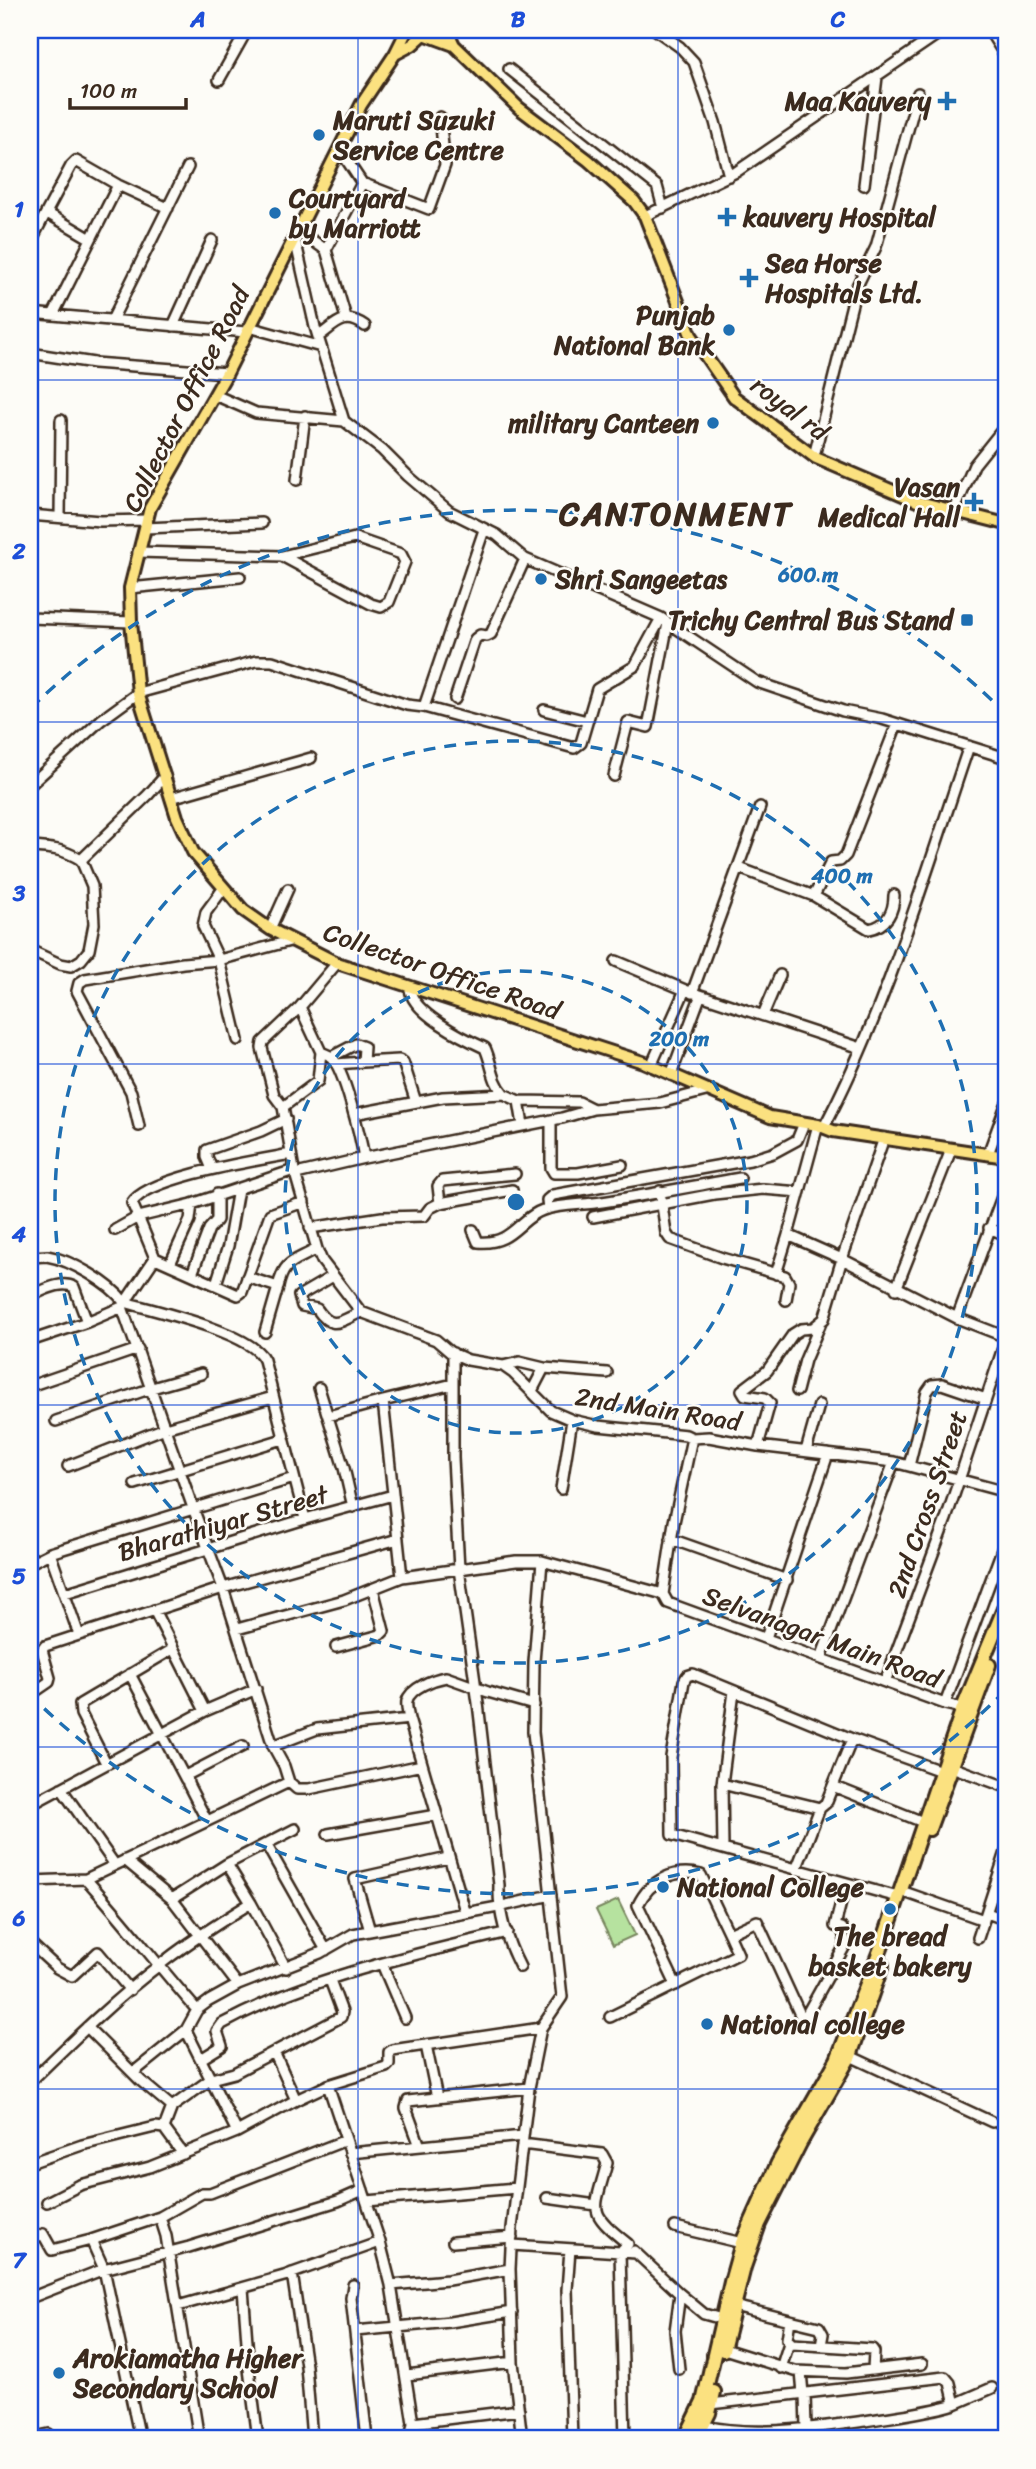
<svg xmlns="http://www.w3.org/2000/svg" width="1036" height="2469" viewBox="0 0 1036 2469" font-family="Sriracha,sans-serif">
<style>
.park{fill:#b6e29f;stroke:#78865e;stroke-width:2}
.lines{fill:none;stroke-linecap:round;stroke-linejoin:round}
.stream{stroke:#658694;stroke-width:2.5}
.minor-casing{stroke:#3b2a1e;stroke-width:14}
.major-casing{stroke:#3b2a1e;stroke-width:16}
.highway-casing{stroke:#3b2a1e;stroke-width:18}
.minor{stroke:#fdfcf7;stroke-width:9}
.major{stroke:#fbe180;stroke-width:10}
.highway{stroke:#fbe180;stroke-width:12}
.grid{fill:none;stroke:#1d4ed8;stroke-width:2;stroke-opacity:0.55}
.ring{fill:none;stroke:#1f6fb2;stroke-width:3.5;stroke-dasharray:12 9}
.poi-dot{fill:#1f6fb2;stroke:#fdfcf7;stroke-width:2.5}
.labels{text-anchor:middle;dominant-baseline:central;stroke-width:5;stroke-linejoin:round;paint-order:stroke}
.poi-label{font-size:26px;font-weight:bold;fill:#3b2a1e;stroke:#fdfcf7;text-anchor:start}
.street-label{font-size:26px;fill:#3b2a1e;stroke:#fdfcf7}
.district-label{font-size:33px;font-weight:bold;letter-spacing:2px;fill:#3b2a1e;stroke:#fdfcf7}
.centre{fill:#1f6fb2;stroke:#fdfcf7;stroke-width:3.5}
.ring-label{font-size:21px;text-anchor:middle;font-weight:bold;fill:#1f6fb2;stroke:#fdfcf7;stroke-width:5;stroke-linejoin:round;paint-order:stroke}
.neatline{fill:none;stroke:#1d4ed8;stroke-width:2.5}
.grid-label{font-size:23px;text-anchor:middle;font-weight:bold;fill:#1d4ed8}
</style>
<rect width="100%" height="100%" fill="#fdfcf7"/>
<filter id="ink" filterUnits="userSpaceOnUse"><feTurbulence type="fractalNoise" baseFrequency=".0143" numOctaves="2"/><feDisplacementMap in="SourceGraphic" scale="14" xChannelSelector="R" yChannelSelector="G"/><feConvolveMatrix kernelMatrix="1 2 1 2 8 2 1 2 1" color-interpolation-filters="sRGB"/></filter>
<g filter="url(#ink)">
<!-- park -->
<path class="park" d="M618 1900 635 1935 613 1945 596 1910Z"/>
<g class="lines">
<!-- stream -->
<path class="stream" d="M913 30 918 33"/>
<defs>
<path id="minor" d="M656 30 680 47 694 62 715 122 729 176
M989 30 1006 57
M509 69 657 186 663 208
M219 80 247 30
M338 154 346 159 362 183
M864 185 877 77
M47 213 91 239
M645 216 736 172 944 30
M299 231 326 250 346 318
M295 239 315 327 344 421 382 450 408 476 449 511 497 535 525 559 661 618 757 682 843 711 882 719 1006 758
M30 243 71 166 76 161 118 185 168 208
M326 250 362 183 429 209 445 165 440 117
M30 313 246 332
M53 315 118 185
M112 320 188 167
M173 326 212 240
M249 327 321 347
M318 337C336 324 344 311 365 326
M30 353 94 363 227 373
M215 395 256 413 344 421
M814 456 856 288 876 247 918 93
M297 480 305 416
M954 512 974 465 1006 425
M30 515 100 521 147 520
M60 517 61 420
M145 528 262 523
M138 552 282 556 371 604 381 607 389 602 405 562 401 554 355 538 282 556
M130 588 240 577
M30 618 131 622
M455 699 475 639 480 635 487 636 491 634 525 559
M424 707 484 530
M544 710 587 721
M614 776 628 722 648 727 668 623
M30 785 101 720 138 693 256 661H272L407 705 424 707 574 748 581 743 597 689 635 666 661 618
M171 798 311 758
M30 847C50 848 64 849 81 860
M739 868 814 896 831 862 840 861 846 855 897 724
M223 889 206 912 203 926 219 960 238 1040
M814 896 869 929C887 926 894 911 894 895
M270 929 288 889
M30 950 60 964 71 966 81 960 89 950 94 924 92 886 81 860 148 795 165 776
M616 961 685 990 651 1066
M337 963 300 1007 321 1052 318 1081 283 1107 294 1170 317 1249 322 1261 361 1312 436 1340 450 1352 468 1360 503 1366 513 1373 551 1411 572 1420 598 1426 686 1435 692 1438 709 1437 758 1446 894 1462 1006 1492
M410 988C410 1012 465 1039 485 1048 492 1063 492 1081 504 1094
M685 990 861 1048
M692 993 760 807
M763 1015 780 975
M331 1057 356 1044 364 1047 363 1062 399 1060 403 1062 416 1102
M336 1064 363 1062
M671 1075 700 997
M519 1101 523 1125
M283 1107 274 1095 262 1048 263 1042 300 1007
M354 1114 443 1097 504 1094 519 1101 579 1102 593 1109
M551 1120V1168L554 1173H578L622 1165
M818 1125 788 1235 842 1259 957 1318 1006 1337
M139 1126 131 1092 77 991 79 983 85 979 183 963 219 960 290 941
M824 1127C886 1010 926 872 969 746
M988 1154 1006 1105
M364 1158 562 1118 593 1109 660 1103 706 1091
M212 1169 207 1157V1150L261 1131 286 1119
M296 1174 364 1158C361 1139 344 1068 331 1057 328 1054 324 1054 321 1052
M660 1191 666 1233 670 1239 722 1258 785 1276 789 1283 786 1300
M440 1203 438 1186 442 1181 515 1174
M548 1209 547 1200 553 1195 750 1160 773 1153 797 1140 804 1123
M593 1217 714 1194 763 1189 800 1192
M310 1228 382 1217 424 1216 430 1208 440 1203 512 1190
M989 1228 1006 1235
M115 1230 138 1217 132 1203C147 1177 259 1160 291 1154
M473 1230 478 1242C513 1245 519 1218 543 1210 561 1204 583 1205 602 1202 648 1195 694 1186 740 1178
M30 1257C35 1257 42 1256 47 1256 71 1260 110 1283 124 1302 153 1310 253 1333 264 1360L305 1519
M155 1258 238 1295 242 1292 270 1214 304 1202
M170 1264 190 1220 192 1204
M192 1274 209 1229 217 1220V1194
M776 1274 788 1235
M333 1276 299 1296 302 1306 317 1309C332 1331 339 1322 361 1312
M247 1277 278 1287 265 1332
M216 1284 228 1246 238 1189
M278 1287C284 1260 294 1262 317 1249
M896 1289 951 1150
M30 1296C43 1291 61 1280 74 1287L87 1322 122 1307
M957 1318 1006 1186
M30 1341 87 1322
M453 1353V1458L459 1569 478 1703 499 1885C498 1913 507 1942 520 1967
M503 1366 519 1362 544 1368 607 1373
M30 1386 138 1349
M319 1388 344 1468 353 1507
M532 1391 544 1368
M797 1391 805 1360 820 1325
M328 1416 383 1401
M56 1421 152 1388 201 1374
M758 1446 770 1403 765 1398 745 1395 742 1390 767 1371 793 1334 801 1329 813 1328 824 1319 842 1259 884 1138
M806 1451 819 1405
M68 1466 165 1428 273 1397
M909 1466 927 1392 932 1385 942 1384 986 1399
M135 1484 283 1439
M561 1489 572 1420
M671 1539 787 1580
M50 1553 79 1635
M30 1563 50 1553 294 1478
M402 1577 383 1401 453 1384
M65 1593 305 1519 393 1495
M663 1594 668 1603 945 1704 966 1709
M663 1594 674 1522 692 1438
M154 1610 205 1711
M237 1629 344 1600 402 1577 516 1561H542L663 1594
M766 1638 828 1454
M336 1647 380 1635 384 1631 373 1589
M821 1658 894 1462
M130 1674 186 1780
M885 1682 946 1519 1006 1339
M30 1695 49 1682 50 1678 42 1650 45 1646 223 1588 398 1539
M945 1704 1006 1539
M409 1719 465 1911
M852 1739 826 1803 820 1808 722 1784 723 1849 672 1835 671 1757 684 1681 687 1676 693 1674 852 1739 941 1771
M273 1746 317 1729 409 1719C408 1714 406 1706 407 1701 410 1688 434 1679 446 1677L488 1692 534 1705
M106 1763 81 1714 80 1704 173 1649
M949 1766 1006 1787
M289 1782 297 1789H309L422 1765
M722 1784 734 1691
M833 1786 923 1822
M61 1788 115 1865
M30 1805 205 1711 256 1689
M207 1821 188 1784 187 1775 243 1746
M30 1822V1823
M328 1834 436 1815
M266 1844 326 1950
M723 1849 898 1897
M125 1860 172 1899 238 1985
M227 1864 251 1903
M796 1870 820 1808
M86 1879C125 1922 159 1967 197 2010
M30 1881 86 1879 289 1782 284 1766 273 1746 223 1588 193 1508 122 1307 155 1258 138 1217 192 1204 294 1170
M907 1893 984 1920
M172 1899 227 1864 295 1829
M987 1913 1006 1920
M370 1931 355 1879 448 1858
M978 1938 1006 1852
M30 1943 57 1968 72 1976 98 1952 130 1990
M382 1964 405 2018
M676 1985 638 1905C650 1880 674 1868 701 1875L729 1934
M610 2017 738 1954 729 1934 757 1921 803 2021 846 1944 842 1928 835 1926 846 1883
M87 2027 141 2081 172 2107
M426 2045 437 2098
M850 2056 992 2122
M201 2059 222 2046 217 2031 222 2024C310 1976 411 1956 507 1932
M134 2072 186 2030
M30 2082C73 2040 118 1996 166 1960 193 1939 222 1921 251 1903L286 1968
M296 2100 328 2085
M164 2128 172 2107 211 2079 234 2073 274 2052
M237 2132 296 2100 274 2052 341 2017 342 2012 330 1980
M522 2144 602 2154 607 2163C594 2213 586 2210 628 2244L620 2252 625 2439
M420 2146 406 2108 408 2101 529 2088
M350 2153 523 2136
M30 2163 82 2145 155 2127 164 2128 183 2154
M547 2198 596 2205
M367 2201 516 2188
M47 2202 80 2185 150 2167 237 2132 186 2030 197 2010 209 2001 238 1985 320 1953 353 1934 498 1907 551 1895
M160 2217 166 2236 199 2439
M675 2227 742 2243
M30 2240 43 2234 52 2250 91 2240 160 2217 202 2193H210L346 2140
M91 2240 104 2269 140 2439
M453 2242 512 2237
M512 2245 636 2253
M570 2249 567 2290 572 2439
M634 2251 680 2294 704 2314 722 2319
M292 2273 306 2366 312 2439
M353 2285 351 2298 367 2439
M391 2285 448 2280 510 2269
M243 2288 249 2369 258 2439
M30 2298 104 2269 189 2247 338 2201 363 2190
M178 2306 284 2276 380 2242
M734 2306 790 2320 787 2339 792 2344 872 2349 874 2352 873 2370
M790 2320 819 2327 823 2334 821 2345
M355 2331 450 2322 512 2312
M721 2348 795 2371 846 2373 922 2364
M781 2368 789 2343
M679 2369 675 2331 680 2294
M801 2372 803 2394
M407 2375 513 2362
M805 2394 806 2428
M955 2404 992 2388
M413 2423 519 2410
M704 2426C757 2437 812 2428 865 2421 895 2416 926 2413 955 2404L950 2383 945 2377 711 2404
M30 2438 49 2434
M410 2439 413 2423 391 2285 380 2242 328 2085 386 2067 389 2064V2052L392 2050 541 2028
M522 2439 513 2362 510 2269 512 2228 529 2088 541 2028 562 1997 533 1732 534 1662 542 1561"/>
<path id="major" d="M407 30 395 54 361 105 227 373 150 508 130 588 131 622 138 693 177 817 193 852 243 910 270 929 337 963 643 1062 770 1117 818 1125 833 1131 1006 1157
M447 30 454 45 519 108 588 160 634 201 645 216 691 335 734 397 816 458 919 502 1006 524
M395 54 412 45 424 34 454 45"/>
<path id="highway" d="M929 1829 989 1665
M723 2350 744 2267 759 2224 800 2143 850 2056 882 1965
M685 2439 703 2402 731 2282 742 2243 778 2163 837 2060 881 1948 963 1708 1006 1604
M696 2439 709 2413 714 2392"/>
</defs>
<!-- minor casing -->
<use href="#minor" class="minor-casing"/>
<!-- major casing -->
<use href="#major" class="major-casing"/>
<!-- highway casing -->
<use href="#highway" class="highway-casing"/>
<!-- minor -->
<use href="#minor" class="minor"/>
<!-- major -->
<use href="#major" class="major"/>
<!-- highway -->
<use href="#highway" class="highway"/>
</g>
</g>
<!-- grid -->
<path class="grid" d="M358 30V2439M678 30V2439M30 380H1006M30 722H1006M30 1064H1006M30 1405H1006M30 1747H1006M30 2089H1006"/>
<!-- distance rings -->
<g class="ring">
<circle cx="516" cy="1202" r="231"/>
<circle cx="516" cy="1202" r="461"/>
<path d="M1005 1691A692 692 0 0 1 31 1696M31 708A692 692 0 0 1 1005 713"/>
</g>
<!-- markers -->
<g class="poi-dot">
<path d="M943.5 90.5h7v7h7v7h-7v7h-7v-7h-7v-7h7z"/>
<circle cx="319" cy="135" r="7"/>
<circle cx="275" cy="213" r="7"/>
<path d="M723.5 206.5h7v7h7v7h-7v7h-7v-7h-7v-7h7z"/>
<path d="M745.5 267.5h7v7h7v7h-7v7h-7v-7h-7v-7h7z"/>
<circle cx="729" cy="330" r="7"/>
<circle cx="713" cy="423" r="7"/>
<path d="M970.5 491.5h7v7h7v7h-7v7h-7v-7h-7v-7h7z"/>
<circle cx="541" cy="579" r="7"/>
<rect x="960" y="613" width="14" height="14" rx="3.5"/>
<circle cx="663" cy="1887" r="7"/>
<circle cx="890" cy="1909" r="7"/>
<circle cx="707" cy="2024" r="7"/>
<circle cx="59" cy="2373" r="7"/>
</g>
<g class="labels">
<!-- poi labels -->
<g class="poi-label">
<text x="931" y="101" text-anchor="end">Maa Kauvery</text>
<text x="333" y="120">Maruti Suzuki<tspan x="333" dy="30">Service Centre</tspan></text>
<text x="289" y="198">Courtyard<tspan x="289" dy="30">by Marriott</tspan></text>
<text x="743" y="217">kauvery Hospital</text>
<text x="765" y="263">Sea Horse<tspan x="765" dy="30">Hospitals Ltd.</tspan></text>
<text x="715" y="315" text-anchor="end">Punjab<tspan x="715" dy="30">National Bank</tspan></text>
<text x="699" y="423" text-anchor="end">military Canteen</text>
<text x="960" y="487" text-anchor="end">Vasan<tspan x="960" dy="30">Medical Hall</tspan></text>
<text x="555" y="579">Shri Sangeetas</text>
<text x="953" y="620" text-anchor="end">Trichy Central Bus Stand</text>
<text x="677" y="1887">National College</text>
<text x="890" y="1936" text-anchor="middle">The bread<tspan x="890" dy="30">basket bakery</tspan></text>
<text x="721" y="2024">National college</text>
<text x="73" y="2358">Arokiamatha Higher<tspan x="73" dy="30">Secondary School</tspan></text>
</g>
<!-- street labels -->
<g class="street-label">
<text transform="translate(186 399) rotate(-63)">Collector Office Road</text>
<text transform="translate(790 408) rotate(37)">royal rd</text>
<text transform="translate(442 971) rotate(19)">Collector Office Road</text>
<text transform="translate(658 1409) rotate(9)">2nd Main Road</text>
<text transform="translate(927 1504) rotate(-71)">2nd Cross Street</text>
<text transform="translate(223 1523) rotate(-16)">Bharathiyar Street</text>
<text transform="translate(822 1637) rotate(20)">Selvanagar Main Road</text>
</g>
<!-- district labels -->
<g class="district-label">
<text x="676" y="514">CANTONMENT</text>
</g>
</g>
<circle cx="516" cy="1202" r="10" class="centre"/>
<g class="ring-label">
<text x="808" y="582">600 m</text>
<text x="842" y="883">400 m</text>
<text x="679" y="1046">200 m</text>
</g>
<!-- margin -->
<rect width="1036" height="2469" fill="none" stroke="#fdfcf7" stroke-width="77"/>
<!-- scale -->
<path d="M70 98v10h116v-10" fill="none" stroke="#3b2a1e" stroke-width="3.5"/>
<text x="80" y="98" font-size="21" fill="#3b2a1e" stroke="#fdfcf7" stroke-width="5" paint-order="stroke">100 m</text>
<rect x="38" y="38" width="960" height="2392" class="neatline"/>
<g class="grid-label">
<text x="198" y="27">A</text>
<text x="518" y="27">B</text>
<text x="838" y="27">C</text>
<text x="19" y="217">1</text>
<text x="19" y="559">2</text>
<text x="19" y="901">3</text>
<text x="19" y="1242">4</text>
<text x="19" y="1584">5</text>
<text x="19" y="1926">6</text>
<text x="19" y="2268">7</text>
</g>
</svg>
